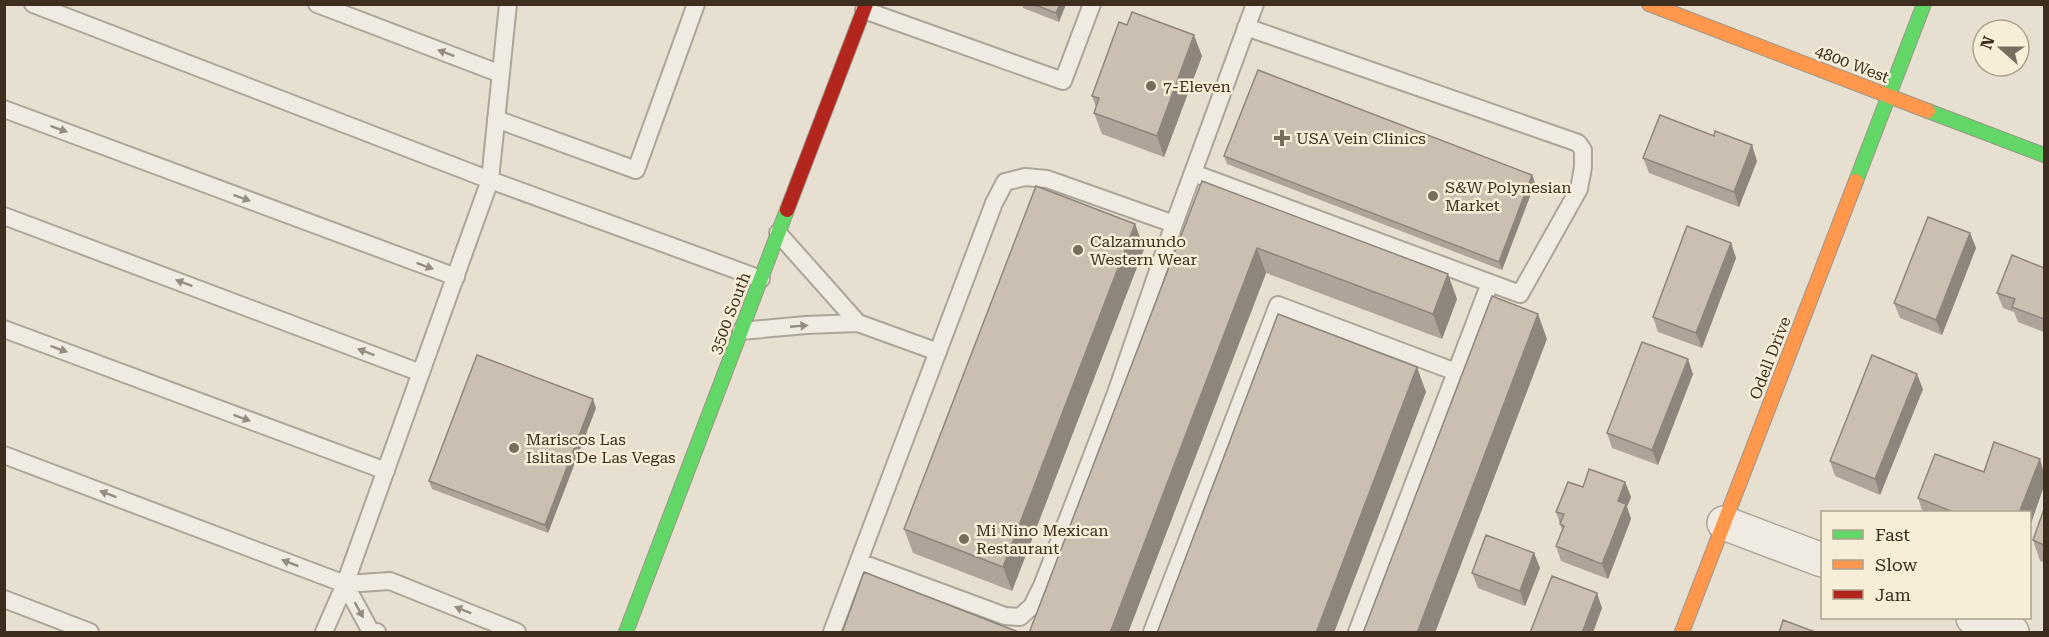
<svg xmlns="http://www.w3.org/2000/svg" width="2049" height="637" viewBox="0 0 2049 637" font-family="'Roboto Serif',serif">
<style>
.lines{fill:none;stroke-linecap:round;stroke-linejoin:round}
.lane-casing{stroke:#ada599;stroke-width:20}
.street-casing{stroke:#ada599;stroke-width:36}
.fast-casing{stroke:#9c958a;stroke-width:16}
.slow-casing{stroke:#9c958a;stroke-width:16}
.jam-casing{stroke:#9c958a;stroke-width:16}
.lane{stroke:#efebe3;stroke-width:16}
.street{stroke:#efebe3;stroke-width:33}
.fast{stroke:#63d668;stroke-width:14}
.slow{stroke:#ff974d;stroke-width:14}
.jam{stroke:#b3261e;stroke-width:14}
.wall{fill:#afa499}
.shaded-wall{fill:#8e867d}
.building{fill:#cbbfb2;stroke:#8e867d;stroke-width:1.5}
.oneway{fill:#968c82}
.poi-dot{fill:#786c5e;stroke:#f7eed8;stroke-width:2}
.labels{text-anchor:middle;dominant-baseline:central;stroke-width:5;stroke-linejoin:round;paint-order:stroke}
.street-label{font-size:16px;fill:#3d2e20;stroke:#f7eed8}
.poi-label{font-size:16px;fill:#3d2e20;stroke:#f7eed8;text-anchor:start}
</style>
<rect width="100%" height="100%" fill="#e7e0d1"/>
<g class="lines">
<defs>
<path id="lane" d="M33 4 490 180 761 279
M317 4 501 74
M864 10 1063 81 1092 4
M4 109 456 277
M496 119 636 170 696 4
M1193 173 1520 294 1579 189 1583 167V150L1578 143 1246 27
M4 216 421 373
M858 323 938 352
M4 329 386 471
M741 331 806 325 858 323 778 233
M4 455 345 584 390 581 517 632
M859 562 1005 616 1020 617 1032 606 1042 586 1116 393 1174 224
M345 584 370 630 377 632
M4 599 90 632
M324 632 345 584 490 180 508 4
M832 632 994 203 1005 182 1025 177 1047 179 1174 224 1255 4
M1152 632 1278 305 1456 372
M1357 632 1490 283"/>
<path id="street" d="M1724 523 1822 560
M1973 618 2012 632"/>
<path id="fast" d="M1928 111 2044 155
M1856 181 1924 4
M626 632 787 210"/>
<path id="slow" d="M1649 4 1928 111
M1682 632 1856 181"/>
<path id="jam" d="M787 210 866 4"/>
</defs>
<!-- lane casing -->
<use href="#lane" class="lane-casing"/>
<!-- street casing -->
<use href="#street" class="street-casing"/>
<!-- fast casing -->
<use href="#fast" class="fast-casing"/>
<!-- slow casing -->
<use href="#slow" class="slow-casing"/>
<!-- jam casing -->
<use href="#jam" class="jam-casing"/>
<!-- lane -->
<use href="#lane" class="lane"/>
<!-- street -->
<use href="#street" class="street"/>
<!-- fast -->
<use href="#fast" class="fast"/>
<!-- slow -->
<use href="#slow" class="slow"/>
<!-- jam -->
<use href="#jam" class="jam"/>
</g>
<!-- wall -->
<path class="wall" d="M1022 4H1066L1059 22 1023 8Z
M1202 56 1164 157 1102 134 1094 113 1096 107 1092 96Z
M1224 156 1532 175 1535 183 1502 270 1227 164Z
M1643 158 1757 161 1739 207 1649 173Z
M1202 181 1457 299 1442 339 1266 273 1128 633H1029Z
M1135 224 1144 249 1012 591 913 553 904 529Z
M1970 233 1976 248 1942 335 1900 318 1894 303Z
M1731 243 1736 258 1702 348 1658 332 1653 317Z
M2044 268V332L2018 322 2014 312 2003 308 1997 293Z
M1693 374 1658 465 1612 448 1607 433Z
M1923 389 1880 495 1835 476 1830 461Z
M596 408 548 533 432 489 429 481Z
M1984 472 2044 473V486L2030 526V513H1923L1918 498Z
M1625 482 1631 497 1627 507 1631 519 1608 579 1561 561 1556 546 1562 530 1556 512 1583 487Z
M2033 540 2044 545V562L2040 561Z
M1534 553 1540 568 1525 606 1478 588 1472 573Z"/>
<!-- shaded-wall -->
<path class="shaded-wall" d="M1060 4H1066L1059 22 1056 13Z
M1194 35 1202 56 1164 157 1157 136Z
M1752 145 1757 161 1739 207 1734 192Z
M1532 175 1535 183 1502 270 1499 262Z
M1135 224 1144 249 1012 591 1003 567Z
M1970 233 1976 248 1942 335 1936 320Z
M1731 243 1736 258 1702 348 1696 333Z
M1257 248 1266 273 1128 633H1110Z
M1448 274 1457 299 1442 339 1433 314Z
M1538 314 1547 339 1435 633H1417Z
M1688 359 1693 374 1658 465 1652 450Z
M1417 367 1426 392 1334 633H1316Z
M1917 374 1923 389 1880 495 1875 479Z
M593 399 596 408 548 533 545 525Z
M2040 459 2044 473V486L2030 526V513H2019Z
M1625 482 1631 497 1627 507 1631 519 1608 579 1602 564 1618 501Z
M1534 553 1540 568 1525 606 1520 591Z
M1597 593 1602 608 1593 633H1582Z"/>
<!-- building -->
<path class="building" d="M1033 4H1060L1056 13Z
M1132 12 1194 35 1157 136 1094 113 1099 98 1092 96 1119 22 1127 25Z
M1258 70 1532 175 1499 262 1224 156Z
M1660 115 1714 136 1715 131 1752 145 1734 192 1643 158Z
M1202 181 1448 274 1433 314 1257 248 1110 633H1029Z
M1036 186 1135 224 1003 567 904 529Z
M1928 217 1970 233 1936 320 1894 303Z
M1687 226 1731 243 1696 333 1653 317Z
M2012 255 2044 268V319L2012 307 2015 299 1997 293Z
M1492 296 1538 314 1417 633H1363Z
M1278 314 1417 367 1316 633H1157Z
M1642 342 1688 359 1652 450 1607 433Z
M477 355 593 399 545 525 429 481Z
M1872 355 1917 374 1875 479 1830 461Z
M1994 442 2040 459 2019 513H1956L1918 498 1935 454 1984 472Z
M1589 469 1625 482 1618 501 1626 504 1602 564 1556 546 1564 526 1560 524 1564 514 1556 512 1568 482 1583 487Z
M2044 509V545L2033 540Z
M1486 535 1534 553 1520 591 1472 573Z
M864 572 1021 633H842Z
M1552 576 1597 593 1582 633H1530Z
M1783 620 1818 633H1779Z"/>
<!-- one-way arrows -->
<defs><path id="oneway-solid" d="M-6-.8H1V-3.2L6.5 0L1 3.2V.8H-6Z" transform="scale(1.5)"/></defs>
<g class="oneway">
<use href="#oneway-solid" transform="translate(446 53) rotate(-159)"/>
<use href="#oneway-solid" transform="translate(59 129) rotate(20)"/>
<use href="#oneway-solid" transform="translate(242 198) rotate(20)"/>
<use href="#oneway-solid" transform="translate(425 266) rotate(20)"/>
<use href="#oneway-solid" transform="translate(184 283) rotate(-159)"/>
<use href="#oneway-solid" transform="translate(799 326) rotate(-5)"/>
<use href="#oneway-solid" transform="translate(59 349) rotate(20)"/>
<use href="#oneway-solid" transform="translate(366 352) rotate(-159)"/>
<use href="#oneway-solid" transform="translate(242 418) rotate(20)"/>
<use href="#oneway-solid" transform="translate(108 494) rotate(-159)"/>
<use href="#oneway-solid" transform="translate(290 563) rotate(-159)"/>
<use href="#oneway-solid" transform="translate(359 610) rotate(61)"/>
<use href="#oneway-solid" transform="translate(463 610) rotate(-158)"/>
</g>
<!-- markers -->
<g class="poi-dot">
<circle cx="1151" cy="86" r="6"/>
<path d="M1279 129h6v6h6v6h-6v6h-6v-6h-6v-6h6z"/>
<circle cx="1433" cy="196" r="6"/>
<circle cx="1078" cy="250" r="6"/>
<circle cx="514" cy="448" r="6"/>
<circle cx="964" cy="539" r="6"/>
</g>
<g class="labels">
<!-- street labels -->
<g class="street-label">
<text transform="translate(1852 64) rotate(21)">4800 West</text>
<text transform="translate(730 313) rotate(-69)">3500 South</text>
<text transform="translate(1770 358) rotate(-69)">Odell Drive</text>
</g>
<!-- poi labels -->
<g class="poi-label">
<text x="1163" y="86">7-Eleven</text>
<text x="1296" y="138">USA Vein Clinics</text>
<text x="1445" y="187">S&amp;W Polynesian<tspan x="1445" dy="18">Market</tspan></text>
<text x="1090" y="241">Calzamundo<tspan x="1090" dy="18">Western Wear</tspan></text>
<text x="526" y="439">Mariscos Las<tspan x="526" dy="18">Islitas De Las Vegas</tspan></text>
<text x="976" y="530">Mi Nino Mexican<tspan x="976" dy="18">Restaurant</tspan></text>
</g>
</g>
<!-- border -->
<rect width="2049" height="637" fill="none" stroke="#3d2e20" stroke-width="12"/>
<!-- legend -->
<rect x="1821" y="511" width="210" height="108" fill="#f7eed8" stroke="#ada18e" stroke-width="1.5"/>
<rect x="1833" y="530" width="30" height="9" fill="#63d668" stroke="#ada18e" stroke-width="1.5"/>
<text x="1875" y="541" font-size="18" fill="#3d2e20">Fast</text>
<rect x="1833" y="560" width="30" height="9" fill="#ff974d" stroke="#ada18e" stroke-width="1.5"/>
<text x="1875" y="571" font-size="18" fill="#3d2e20">Slow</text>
<rect x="1833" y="590" width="30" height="9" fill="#b3261e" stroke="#ada18e" stroke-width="1.5"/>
<text x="1875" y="601" font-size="18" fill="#3d2e20">Jam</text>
<!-- north arrow -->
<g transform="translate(2001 48) rotate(291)"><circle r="28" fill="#f7eed8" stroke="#ada18e" stroke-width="1.5"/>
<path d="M0-4.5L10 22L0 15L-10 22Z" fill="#786c5e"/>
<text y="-9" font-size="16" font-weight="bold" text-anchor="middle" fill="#3d2e20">N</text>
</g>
</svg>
